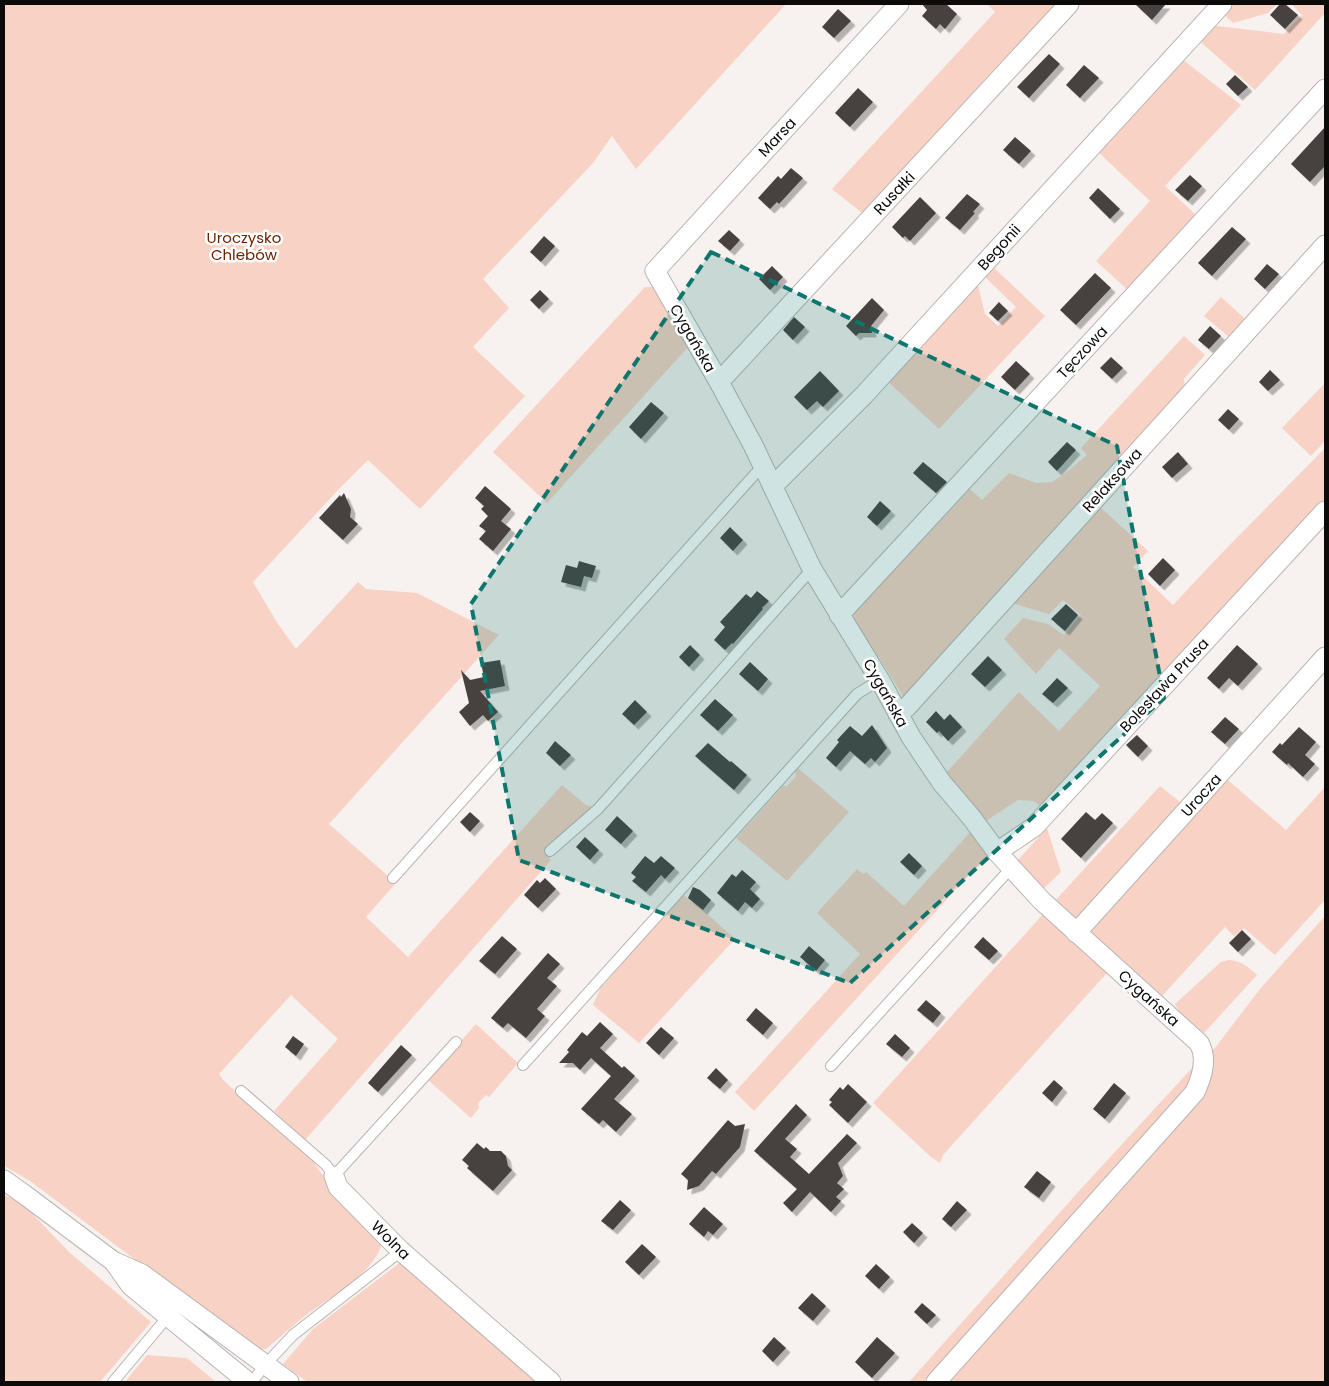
<svg xmlns="http://www.w3.org/2000/svg" width="1329" height="1386" viewBox="0 0 1329 1386" font-family="Poppins,sans-serif">
<style>
.green{fill:#f8d2c4}
.building{fill:#464240;filter:url(#shadow)}
.lines{fill:none;stroke-linecap:round;stroke-linejoin:round}
.lane-casing{stroke:#b9b4b2;stroke-width:12}
.street-casing{stroke:#b9b4b2;stroke-width:21}
.lane{stroke:#fff;stroke-width:10}
.street{stroke:#fff;stroke-width:19}
.marked{fill:#0f766e;fill-opacity:0.2;stroke:#0f766e;stroke-width:4;stroke-dasharray:10 6;stroke-linejoin:round}
.labels{text-anchor:middle;dominant-baseline:central;stroke-width:5;stroke-linejoin:round;paint-order:stroke}
.street-label{font-size:15px;fill:#0c0b0a;stroke:#fff}
.park-label{font-size:15px;fill:#6c2403;stroke:#fff}
</style>
<defs>
<filter id="shadow"><feDropShadow dx="4.5" dy="4.5" stdDeviation="0" flood-color="#0004"/></filter>
</defs>
<rect width="100%" height="100%" fill="#f7f1ef"/>
<!-- green -->
<path class="green" d="M4 4H786L636 169 612 136 593 163 483 279 509 308 473 347 525 396 420 509 368 460 337 491 253 582 278 624 296 649 358 582 366 589 417 593 499 635 329 824 396 883 366 917 408 957 562 785 586 805 594 807 546 852 551 860 305 1140 274 1111 338 1039 291 995 219 1074 223 1080 269 1121 306 1151 321 1173 359 1212 378 1237 381 1247C368 1278 328 1298 302 1318 290 1328 278 1339 266 1349H260L241 1339 30 1181 4 1166Z
M987 4H1063L866 216 832 189 995 12Z
M1229 4H1277L1268 13 1233 23 1221 12Z
M1291 4H1325V13L1255 90 1196 38 1208 25 1284 34 1302 15Z
M1182 59 1241 105 1165 186 1197 216 1129 291 1096 261 1150 201 1095 149Z
M990 264 1045 316 939 429 884 378 970 285H978L985 314 998 326 1016 307 985 277Z
M645 287H656L689 346 547 503 493 452Z
M1221 297 1252 325 1198 383 1209 358 1229 337 1204 316Z
M1184 336 1205 355 1184 379 1186 396 906 701 880 659 856 630 854 613 970 489 982 500 1009 473 1036 483 1052 482 1063 475 1087 455 1081 448Z
M1325 383V441L1311 456 1282 428Z
M1325 448V507L1042 807 1033 801 1018 800 986 821 946 773 1019 692 1059 731 1100 686 1059 648 1036 674 1004 639 1023 618 1048 624 1064 635 1081 615 1063 600 1049 614 1015 604 1013 597 1098 505 1148 551 1133 567 1173 605 1218 557Z
M798 768 849 812 787 881 736 838 783 786H787L796 776 795 772Z
M1223 776 1286 830 1325 787V900L1275 955 1244 928 1234 936 1225 927 1162 996 1090 933 1091 921Z
M1160 786 1185 806 1078 924 1054 902Z
M1047 828 1061 872 1042 890 1017 861Z
M973 829 989 853 754 1111 735 1092 860 954 817 913 857 869 863 874 866 872 904 906Z
M682 894 703 910 735 939 639 1043 593 1005 600 989Z
M1045 912 1112 974H1106L943 1155 940 1163 931 1157 873 1103Z
M1325 916V1382H942L1200 1097 1211 1053 1260 989Z
M1229 960C1242 961 1248 967 1257 975L1204 1033 1179 1011 1175 1004 1221 962Z
M476 1024 518 1063 489 1097 486 1095 478 1103 479 1108 471 1118 427 1079Z
M1193 1051 1198 1058 1195 1079 929 1382H909L1079 1191 1193 1067Z
M4 1195 15 1200 28 1209 69 1252 151 1322 100 1382H4Z
M402 1261 413 1272 535 1382H307L283 1364 313 1329Z
M147 1355 187 1358 216 1382H125Z"/>
<!-- building -->
<path class="building" d="M922 4H946L957 14 945 29 940 24 936 29 922 16 927 10Z
M1135 4H1166L1152 20Z
M1280 4H1285L1298 15 1285 29 1270 15Z
M838 9 851 21 834 38 822 27Z
M1049 54 1060 64 1029 98 1017 87Z
M1084 65 1099 78 1080 98 1066 85Z
M1235 75 1248 87 1238 96 1226 84Z
M858 88 873 102 850 127 835 113Z
M1325 127V166L1310 182 1291 164Z
M1015 137 1031 151 1019 164 1003 150Z
M791 168 803 178 779 204 777 202 770 209 758 198 778 176 781 179Z
M1190 175 1202 186 1188 201 1175 190Z
M1098 188 1120 209 1110 219 1089 198Z
M967 194 980 204 973 212 975 213 960 230 945 218Z
M920 197 936 213 910 241 905 236 903 238 892 227Z
M1232 227 1246 239 1212 276 1198 263Z
M729 230 740 240 730 251 718 241Z
M544 236 555 246 541 262 530 252Z
M1267 264 1279 274 1265 289 1254 279Z
M772 266 783 277 770 290 759 279Z
M1095 273 1111 288 1076 325 1060 310Z
M540 290 549 299 539 309 530 300Z
M872 298 884 310 871 326 872 333H859L856 336 846 326Z
M999 302 1008 311 998 321 989 313Z
M794 317 805 327 793 340 783 330Z
M1210 326 1221 336 1209 349 1198 340Z
M1111 357 1123 368 1112 379 1100 368Z
M1016 361 1030 374 1015 390 1001 377Z
M1270 370 1280 380 1268 391 1259 382Z
M820 371 839 391 823 407 817 401 807 410 794 397Z
M651 402 664 413 641 439 629 427Z
M1228 409 1239 419 1229 430 1218 420Z
M1067 442 1076 450 1057 471 1048 462Z
M1178 452 1188 464 1172 478 1162 467Z
M923 462 947 482 936 493 913 473Z
M485 486 511 509 501 521 511 529 493 551 479 539 486 531 479 526 488 516 481 509 484 506 475 498Z
M344 493 351 509 350 517 358 524 343 540 319 518 340 495 341 497Z
M880 501 891 511 877 526 867 517Z
M730 527 743 540 733 551 720 538Z
M1163 558 1175 570 1160 586 1148 574Z
M579 561 596 566 592 578 584 576 581 587 561 582 566 565 577 568Z
M757 591 769 601 762 608 763 609 733 644 732 643 725 650 714 640 725 627 720 622 746 594 751 598Z
M1066 604 1078 615 1065 631 1051 619Z
M690 645 700 655 689 667 679 657Z
M1237 645 1258 664 1238 686 1229 678 1219 689 1207 678Z
M988 656 1002 670 985 687 971 674Z
M500 660 505 686 480 691 498 712 488 721 483 715 470 726 459 712 469 703 461 670 470 680 484 677 481 663Z
M750 662 768 679 758 691 739 674Z
M1057 678 1068 688 1053 703 1042 694Z
M715 699 733 715 718 731 700 715Z
M635 700 647 712 634 725 622 714Z
M936 711 944 720 950 714 962 727 948 741 939 731 937 733 926 722Z
M1225 717 1239 729 1225 744 1211 732Z
M872 725 887 748 875 762 871 758 865 764 850 751 836 767 826 758 839 742 837 740 850 726 862 736Z
M1299 727 1316 742 1305 755 1315 764 1303 777 1288 763 1287 765 1272 752 1280 743 1282 745Z
M1137 735 1148 746 1138 757 1126 745Z
M555 741 571 755 560 766 546 753Z
M708 743 730 762 731 761 747 775 734 790 695 756Z
M470 812 480 821 470 832 460 822Z
M1086 812 1095 820 1102 813 1113 823 1081 858 1061 839Z
M617 816 633 831 621 844 605 830Z
M585 837 599 850 590 860 576 847Z
M909 853 922 866 914 875 900 862Z
M645 856 654 863 661 856 675 868 665 879 661 875 646 892 632 881 636 877 631 873Z
M742 870 756 882 750 889 760 899 752 908 745 902 738 911 717 893 732 874 736 877Z
M545 878 556 889 538 908 524 895 537 880 540 883Z
M693 887 700 890 711 900 703 910 688 898Z
M1242 930 1251 939 1238 952 1229 943Z
M502 936 517 949 495 974 479 961Z
M983 937 998 951 989 960 974 947Z
M809 946 825 960 816 971 800 957Z
M548 953 560 964 547 978 557 986 537 1009 545 1016 526 1038 508 1023 503 1028 491 1018Z
M926 1000 941 1013 933 1023 917 1010Z
M756 1008 773 1023 763 1035 746 1020Z
M600 1022 613 1034 600 1048 622 1068 624 1066 635 1076 614 1099 632 1114 616 1132 603 1120 599 1124 581 1109 611 1076 591 1058 580 1070 573 1063H559L569 1052 567 1050 582 1032 587 1036Z
M661 1027 674 1038 659 1055 646 1043Z
M895 1034 910 1048 902 1057 886 1044Z
M293 1036 304 1044 296 1056 285 1047Z
M401 1045 412 1055 378 1092 368 1083Z
M716 1068 728 1080 720 1089 707 1078Z
M1054 1080 1063 1088 1052 1102 1042 1093Z
M1114 1083 1126 1093 1105 1119 1093 1109Z
M848 1084 867 1102 848 1123 829 1105 832 1102 829 1100 840 1087 843 1090Z
M796 1104 807 1115 785 1139 797 1149 790 1157 809 1174 847 1134 857 1143 838 1163 843 1176 837 1183 844 1189 836 1197 841 1201 831 1212 810 1192 792 1212 783 1203 797 1189 754 1151Z
M728 1120 735 1126 745 1124 740 1147 716 1174 712 1171 699 1186 687 1190 688 1180 681 1174Z
M477 1143 484 1149 486 1147 490 1151H501L506 1156 508 1166 512 1170 493 1191 467 1168 469 1166 462 1160Z
M1037 1171 1051 1182 1039 1198 1024 1187Z
M620 1200 631 1210 613 1230 601 1221Z
M957 1201 967 1210 951 1227 942 1219Z
M704 1207 723 1224 713 1235 708 1231 704 1237 689 1224Z
M912 1223 923 1233 914 1243 903 1232Z
M642 1244 656 1257 639 1275 625 1262Z
M876 1264 890 1277 879 1289 865 1276Z
M812 1293 826 1306 813 1321 798 1308Z
M922 1303 936 1315 927 1324 914 1312Z
M774 1337 786 1348 773 1362 762 1351Z
M877 1337 895 1353 872 1378 855 1362Z"/>
<g class="lines">
<defs>
<path id="lane" d="M550 851 598 809 812 569
M393 878 755 474 764 468
M523 1065 857 694 873 684 881 682
M831 1066 1011 868
M241 1091 326 1165 334 1176 456 1042
M113 1382 170 1314
M252 1382 265 1365 293 1335 401 1251"/>
<path id="street" d="M899 4 655 271 719 382 753 445 812 569 881 682 911 737 942 783 971 817 997 852 1042 901 1199 1043C1208 1059 1202 1077 1195 1092L936 1382
M719 382 1069 4
M773 486 864 395 1222 4
M839 615 1325 89
M898 714 907 707 1325 245
M997 852 1034 827 1325 511
M1076 933 1325 657
M334 1176 338 1187 401 1251 551 1382
M4 1180 25 1195 113 1261 142 1274 289 1382
M114 1262 131 1286 248 1382"/>
</defs>
<!-- lane casing -->
<use href="#lane" class="lane-casing"/>
<!-- street casing -->
<use href="#street" class="street-casing"/>
<!-- lane -->
<use href="#lane" class="lane"/>
<!-- street -->
<use href="#street" class="street"/>
</g>
<!-- marked area -->
<path class="marked" d="M711 252 1117 446 1164 698 850 983 519 860 471 604Z"/>
<g class="labels">
<!-- street labels -->
<g class="street-label">
<text transform="translate(777 137) rotate(-47)">Marsa</text>
<text transform="translate(894 193) rotate(-47)">Rusałki</text>
<text transform="translate(999 247) rotate(-48)">Begonii</text>
<text transform="translate(693 338) rotate(60)">Cygańska</text>
<text transform="translate(1082 352) rotate(-47)">Tęczowa</text>
<text transform="translate(1112 480) rotate(-48)">Relaksowa</text>
<text transform="translate(1164 685) rotate(-47)">Bolesława Prusa</text>
<text transform="translate(886 693) rotate(61)">Cygańska</text>
<text transform="translate(1201 795) rotate(-48)">Urocza</text>
<text transform="translate(1149 998) rotate(42)">Cygańska</text>
<text transform="translate(391 1240) rotate(45)">Wolna</text>
</g>
<!-- park labels -->
<g class="park-label">
<text x="244" y="237">Uroczysko<tspan x="244" dy="17">Chlebów</tspan></text>
</g>
</g>
<!-- border -->
<rect width="1329" height="1386" fill="none" stroke="#0c0b0a" stroke-width="10"/>
</svg>
